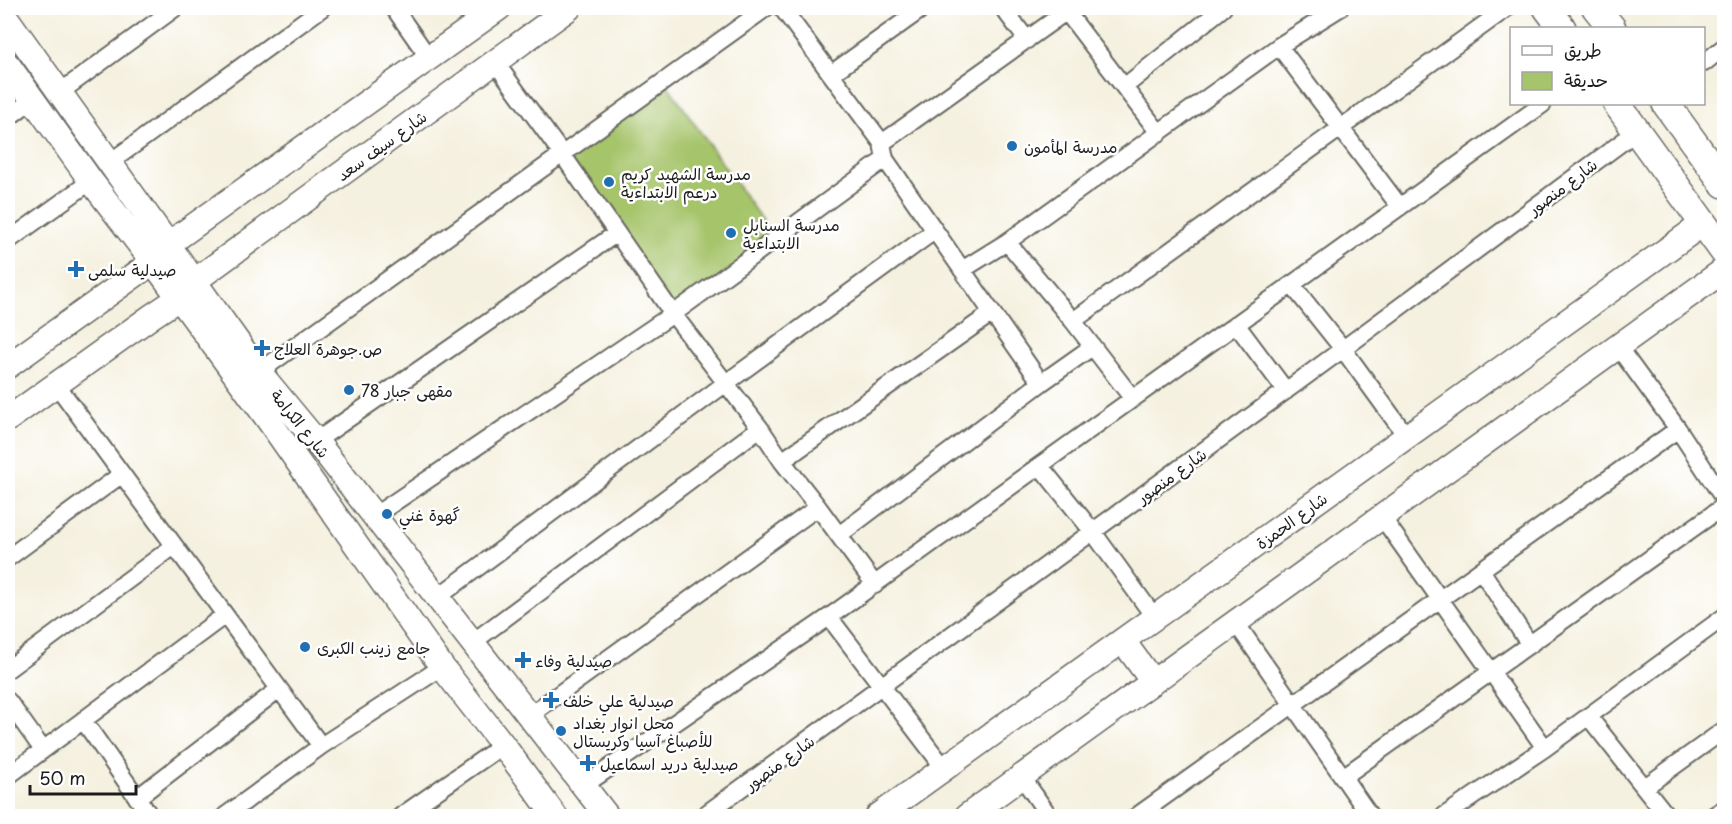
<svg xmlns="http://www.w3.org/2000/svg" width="1732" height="824" viewBox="0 0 1732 824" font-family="'Playpen Sans','Playpen Sans Arabic',sans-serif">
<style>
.green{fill:#a6c46b;stroke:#617044;stroke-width:1.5}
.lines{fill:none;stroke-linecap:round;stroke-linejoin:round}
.street-casing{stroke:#686761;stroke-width:20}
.secondary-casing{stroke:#686761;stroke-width:27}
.primary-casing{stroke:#686761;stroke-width:30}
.street{stroke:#fff;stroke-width:16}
.secondary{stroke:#fff;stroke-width:24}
.primary{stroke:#fff;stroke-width:27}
.poi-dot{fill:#1f6fb2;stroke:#fff;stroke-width:2}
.labels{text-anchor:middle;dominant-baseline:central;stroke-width:5;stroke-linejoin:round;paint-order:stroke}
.street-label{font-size:16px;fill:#1c1c1c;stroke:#fff}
.poi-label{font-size:16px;fill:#1c1c1c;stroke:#fff;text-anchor:start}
</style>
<rect width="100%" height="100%" fill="#fff"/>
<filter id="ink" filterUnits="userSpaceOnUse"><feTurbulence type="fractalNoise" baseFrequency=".0167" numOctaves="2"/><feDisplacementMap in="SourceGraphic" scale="12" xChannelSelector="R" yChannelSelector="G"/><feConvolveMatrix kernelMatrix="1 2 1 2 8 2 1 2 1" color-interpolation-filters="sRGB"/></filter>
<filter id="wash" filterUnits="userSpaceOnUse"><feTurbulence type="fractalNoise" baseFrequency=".008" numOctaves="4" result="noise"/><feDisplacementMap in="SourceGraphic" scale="24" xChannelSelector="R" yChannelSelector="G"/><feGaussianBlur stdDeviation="1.35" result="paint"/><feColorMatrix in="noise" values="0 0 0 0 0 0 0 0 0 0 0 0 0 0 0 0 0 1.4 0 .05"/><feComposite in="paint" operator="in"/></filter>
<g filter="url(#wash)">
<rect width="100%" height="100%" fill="#f5f1e0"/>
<!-- green -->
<path class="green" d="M667 84 775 239 673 314 562 154Z"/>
</g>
<g filter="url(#ink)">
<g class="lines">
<defs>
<path id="street" d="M394 8 429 58
M782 8 882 143 885 159 1041 383
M1003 8 1027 40
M1066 11 1159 133
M1279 46 1400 207
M495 62 562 154 673 314 760 428 782 461 818 507 875 585
M1704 63 1724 47
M831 74 923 8
M1124 87 1223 8
M59 93 175 8
M8 118 33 99
M882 143 1071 8
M109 163 322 8
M8 241 91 181
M1007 242 1073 321 1133 399
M962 270 1007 242 1279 46 1340 8
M1292 285 1343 349 1407 437
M1073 321 1507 8
M1236 324 1286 391
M1618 347 1678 429 1724 499
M259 372 766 8
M56 384 321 746
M316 441 617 233
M782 461 992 313
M1040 466 1093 532 1155 618
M374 516 673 314 885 159
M1382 517 1545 748
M839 535 1041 383 1092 347
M8 558 122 474
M1481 570 1530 645
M438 597 726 383 934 231
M829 617 945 769
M1236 623 1370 816
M473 642 760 428
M8 669 174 546
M8 701 43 750
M530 715 818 507
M1588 716 1667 816
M83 720 150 816
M8 776 225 615
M1022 777 1049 816
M1343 777 1724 506
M583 786 829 617 1543 104
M1645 787 1724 730
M137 798 279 689
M225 816 321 746 442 667
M401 816 503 745
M703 816 1343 349 1637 131
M1137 816 1678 429
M1444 816 1545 748 1724 617
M1713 816 1724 809"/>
<path id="secondary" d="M8 20 259 372 316 441 607 816
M8 65 91 181 153 262 267 418 442 667 503 745 555 816
M167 245 499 8
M193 282 569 8
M8 366 153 262
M8 419 152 316 179 298
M1123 641 1153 682
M878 816 1704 223
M967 816 1724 270"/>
<path id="primary" d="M1547 8 1562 28
M1596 8 1612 28
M1617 104 1724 252
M1666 104 1724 184"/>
</defs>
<!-- street casing -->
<use href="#street" class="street-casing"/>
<!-- secondary casing -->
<use href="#secondary" class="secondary-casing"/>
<!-- primary casing -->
<use href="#primary" class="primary-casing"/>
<!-- street -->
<use href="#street" class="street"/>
<!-- secondary -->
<use href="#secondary" class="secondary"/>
<!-- primary -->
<use href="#primary" class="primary"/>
</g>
</g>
<!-- markers -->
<g class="poi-dot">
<circle cx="1012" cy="146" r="6"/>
<circle cx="609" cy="182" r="6"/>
<circle cx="731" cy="233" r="6"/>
<path d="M73 260h6v6h6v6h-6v6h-6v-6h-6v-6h6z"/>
<path d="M259 339h6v6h6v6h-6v6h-6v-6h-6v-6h6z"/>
<circle cx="349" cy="390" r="6"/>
<circle cx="387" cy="514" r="6"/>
<circle cx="305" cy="647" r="6"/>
<path d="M520 651h6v6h6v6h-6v6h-6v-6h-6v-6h6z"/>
<path d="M548 691h6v6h6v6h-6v6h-6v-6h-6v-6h6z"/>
<circle cx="561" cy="731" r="6"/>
<path d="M585 754h6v6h6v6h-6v6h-6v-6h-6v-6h6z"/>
</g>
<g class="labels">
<!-- street labels -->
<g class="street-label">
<text transform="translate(381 145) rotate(-36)">شارع سيف سعد</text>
<text transform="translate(1562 186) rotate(-37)">شارع منصور</text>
<text transform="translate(301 423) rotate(51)">شارع الكرامة</text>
<text transform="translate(1171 475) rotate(-36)">شارع منصور</text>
<text transform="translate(1291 520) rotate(-36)">شارع الحمزة</text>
<text transform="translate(779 762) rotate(-36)">شارع منصور</text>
</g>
<!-- poi labels -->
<g class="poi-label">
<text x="1024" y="146">مدرسة المأمون</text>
<text x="621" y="173">مدرسة الشهيد كريم<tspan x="621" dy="18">درعم الابتداءية</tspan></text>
<text x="743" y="224">مدرسة السنابل<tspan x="743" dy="18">الابتداءية</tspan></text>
<text x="88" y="269">صيدلية سلمى</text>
<text x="274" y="348">ص.جوهرة العلاج</text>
<text x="361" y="390">مقهى جبار 78</text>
<text x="399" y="514">گهوة غني</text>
<text x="317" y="647">جامع زينب الكبرى</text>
<text x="535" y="660">صيدلية وفاء</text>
<text x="563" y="700">صيدلية علي خلف</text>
<text x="573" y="722">محل انوار بغداد<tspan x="573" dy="18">للأصباغ آسيا وكريستال</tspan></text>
<text x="600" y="763">صيدلية دريد اسماعيل</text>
</g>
</g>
<!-- margin -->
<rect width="1732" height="824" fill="none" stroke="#fff" stroke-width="30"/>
<!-- legend -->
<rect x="1510" y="27" width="195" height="78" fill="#ffffff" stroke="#a4a4a4" stroke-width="1.5"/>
<rect x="1522" y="46" width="30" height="9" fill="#ffffff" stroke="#a4a4a4" stroke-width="1.5"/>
<text x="1564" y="57" font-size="18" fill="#1c1c1c">طريق</text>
<rect x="1522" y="72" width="30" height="18" fill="#a6c46b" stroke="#a4a4a4" stroke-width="1.5"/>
<text x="1564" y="87" font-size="18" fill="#1c1c1c">حديقة</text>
<!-- scale -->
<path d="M30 785v9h106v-9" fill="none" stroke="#1c1c1c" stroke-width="3"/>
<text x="39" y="785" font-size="18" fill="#1c1c1c" stroke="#ffffff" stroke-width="4.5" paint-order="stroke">50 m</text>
</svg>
